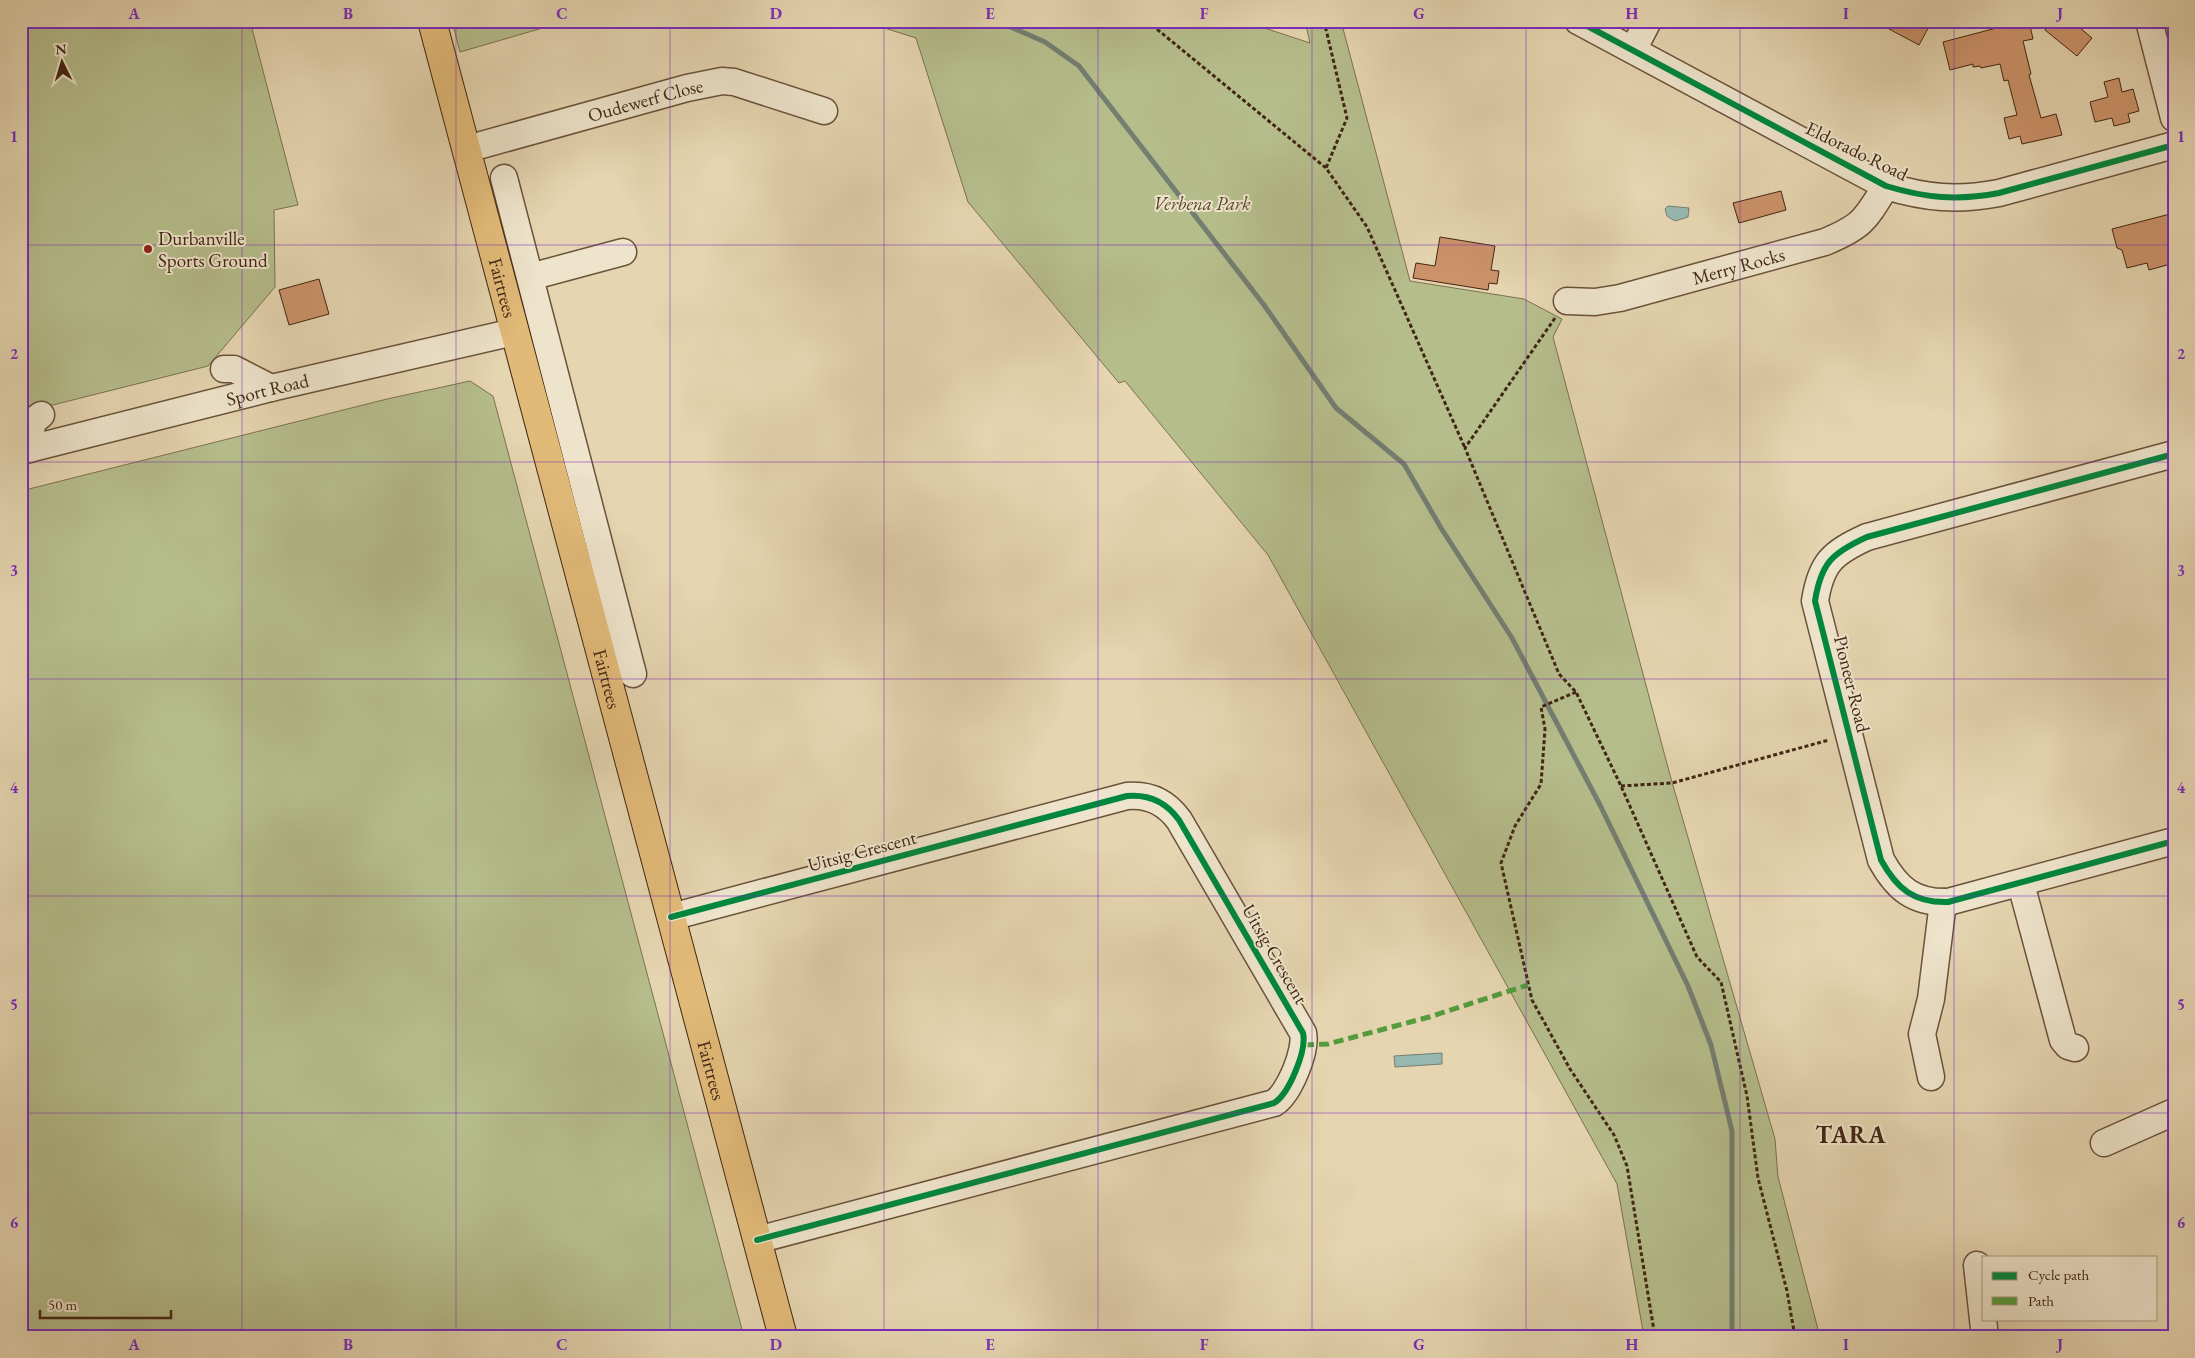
<svg xmlns="http://www.w3.org/2000/svg" width="2195" height="1358" viewBox="0 0 2195 1358" font-family="'EB Garamond',serif">
<style>
.green{fill:#b5bd8b;stroke:#7c724f}
.water{fill:#96b8af;stroke:#747e71}
.lines{fill:none;stroke-linecap:round;stroke-linejoin:round}
.stream{stroke:#747e71;stroke-width:5}
.building{fill:#cc936a;stroke:#422613}
.minor-casing{stroke:#6b523a;stroke-width:29}
.major-casing{stroke:#422613;stroke-width:30}
.path{stroke:#422613;stroke-width:3;stroke-dasharray:4 2.5;stroke-linecap:butt}
.minor{stroke:#eee4cc;stroke-width:26}
.major{stroke:#e2ba78;stroke-width:28}
.quiet{stroke:#549c3d;stroke-width:5;stroke-dasharray:10 5;stroke-linecap:butt}
.cycleway-casing{stroke:#eee4cc;stroke-width:9}
.cycleway{stroke:#00873e;stroke-width:6}
.grid{fill:none;stroke:#7b2cbf;stroke-width:1;stroke-opacity:0.55}
.poi-dot{fill:#8f2418;stroke:#eee4cc;stroke-width:2}
.labels{text-anchor:middle;dominant-baseline:central;stroke-width:4;stroke-linejoin:round;paint-order:stroke}
.street-label{font-size:19px;fill:#422613;stroke:#eee4cc}
.park-label{font-size:19px;font-style:italic;fill:#59442b;stroke:#eee4cc}
.poi-label{font-size:19px;fill:#422613;stroke:#eee4cc;text-anchor:start}
.district-label{font-size:24px;font-weight:bold;letter-spacing:1px;fill:#422613;stroke:#eee4cc}
.neatline{fill:none;stroke:#7b2cbf;stroke-width:2}
.grid-label{font-size:16px;text-anchor:middle;font-weight:bold;fill:#7b2cbf}
</style>
<rect width="100%" height="100%" fill="#e5d5b0"/>
<filter id="stains"><feTurbulence type="fractalNoise" baseFrequency=".004" numOctaves="4"/><feColorMatrix values="0 0 0 0 .2 0 0 0 0 .09 0 0 0 0 .02 0 0 0 .5 -.17"/></filter>
<radialGradient id="worn" r=".72"><stop offset=".6" stop-color="#630" stop-opacity="0"/><stop offset="1" stop-color="#630" stop-opacity=".3"/></radialGradient>
<!-- green -->
<path class="green" d="M21 21H250L298 205 274 210 275 287 208 366 21 413Z
M452 21H567L460 52Z
M862 21H1243L1310 43 1305 21H1341L1410 281 1524 299 1562 319 1553 337 1670 775 1775 1139 1778 1177 1820 1337H1644L1617 1184 1268 555 1125 381 1119 383 968 202 916 38Z
M2158 21H2174V80Z
M470 381 493 396 744 1337H21V491L387 399Z"/>
<!-- water -->
<path class="water" d="M1668 206 1689 208 1688 217 1675 221 1667 216 1665 209Z
M1442 1053V1064L1395 1067 1394 1056Z"/>
<g class="lines">
<!-- stream -->
<path class="stream" d="M997 21 1045 42 1079 66 1264 305 1336 408 1404 464 1441 528 1512 638 1600 805 1688 986 1711 1045 1732 1131V1337"/>
</g>
<!-- building -->
<path class="building" d="M1874 21H1932L1919 45Z
M2023 21H2029L2033 39 2023 41 2031 74 2029 75 2041 118 2056 114 2062 135 2022 144 2020 136 2009 139 2004 118 2017 115 2008 80 2004 81 2000 64 1981 68 1980 66 1973 67V64L1950 70 1943 42Z
M2052 21H2084L2079 27 2092 38 2077 56 2045 30Z
M2119 78 2122 92 2133 89 2139 111 2128 114 2130 122 2114 126 2112 118 2095 122 2090 102 2108 97 2104 82Z
M1781 191 1786 210 1739 223 1733 203Z
M2170 214 2174 227V263L2149 270 2147 263 2127 268 2122 250 2117 248 2112 229Z
M1440 237 1495 246 1491 270 1499 271 1497 284 1489 283 1488 290 1413 278 1416 263 1435 266Z
M319 279 329 314 289 325 279 290Z"/>
<g class="lines">
<defs>
<g id="minor">
<path d="M1578 21 1886 186C1926 198 1957 201 1999 193L2174 145"/>
<path d="M2149 21 2174 118"/>
<path d="M1633 50 1648 21"/>
<path id="s1" d="M467 149 687 88 722 81 734 82 824 111"/>
<path d="M504 178 633 674"/>
<path d="M530 277 623 252"/>
<path id="s2" d="M1567 301 1595 302 1620 298 1825 242C1863 226 1865 220 1886 186"/>
<path d="M224 369H234L271 388"/>
<path d="M30 449 32 422 41 415"/>
<path id="s3" d="M21 451 271 388 514 332"/>
<path d="M2174 454 1867 537C1832 553 1821 563 1815 601L1881 860C1897 889 1914 903 1948 902L2174 841"/>
<path d="M2021 884 2063 1040 2068 1046 2075 1048"/>
<path d="M671 917 1127 796C1149 794 1166 802 1179 820L1303 1033C1307 1050 1289 1094 1274 1103L757 1240"/>
<path d="M1931 1077 1922 1034 1931 999 1943 902"/>
<path d="M2104 1143 2174 1112"/>
<path d="M1977 1265 1985 1337"/>
</g>
<g id="major">
<path id="s4" d="M432 21 783 1337"/>
</g>
</defs>
<!-- minor casing -->
<use href="#minor" class="minor-casing"/>
<!-- major casing -->
<use href="#major" class="major-casing"/>
<!-- path -->
<path class="path" d="M1147 21 1326 168 1367 227 1465 448
M1324 21 1347 118 1326 168
M1555 318 1465 448 1559 674 1576 692 1621 786 1697 957 1721 982 1747 1096 1758 1178 1787 1291 1795 1337
M1576 692 1541 707 1545 729 1541 784 1515 826 1501 863 1532 1000 1570 1069 1614 1135 1627 1166 1655 1337
M1621 786 1672 783 1829 740"/>
<!-- minor -->
<use href="#minor" class="minor"/>
<!-- major -->
<use href="#major" class="major"/>
<!-- quiet -->
<path class="quiet" d="M1304 1045 1328 1044 1429 1017 1528 985"/>
<defs>
<path id="cycleway" d="M1578 21 1886 186C1926 198 1957 201 1999 193L2174 145
M2174 454 1867 537C1832 553 1821 563 1815 601L1881 860C1897 889 1914 903 1948 902L2174 841
M671 917 1127 796C1149 794 1166 802 1179 820L1303 1033C1307 1050 1289 1094 1274 1103L757 1240"/>
</defs>
<!-- cycleway casing -->
<use href="#cycleway" class="cycleway-casing"/>
<!-- cycleway -->
<use href="#cycleway" class="cycleway"/>
</g>
<!-- grid -->
<path class="grid" d="M242 21V1337M456 21V1337M670 21V1337M884 21V1337M1098 21V1337M1312 21V1337M1526 21V1337M1740 21V1337M1954 21V1337M21 245H2174M21 462H2174M21 679H2174M21 896H2174M21 1113H2174"/>
<!-- markers -->
<circle class="poi-dot" cx="148" cy="249" r="5"/>
<g class="labels">
<!-- street labels -->
<g class="street-label">
<text stroke="none"><textPath href="#s1" startOffset="185">Oudewerf Close</textPath></text>
<text transform="translate(1857 151) rotate(26)">Eldorado Road</text>
<text stroke="none"><textPath href="#s2" startOffset="176">Merry Rocks</textPath></text>
<text stroke="none"><textPath href="#s4" startOffset="276">Fairtrees</textPath></text>
<text stroke="none"><textPath href="#s3" startOffset="254">Sport Road</textPath></text>
<text stroke="none"><textPath href="#s4" startOffset="681">Fairtrees</textPath></text>
<text transform="translate(1852 684) rotate(76)">Pioneer Road</text>
<text transform="translate(862 851) rotate(-15)">Uitsig Crescent</text>
<text transform="translate(1275 954) rotate(60)">Uitsig Crescent</text>
<text stroke="none"><textPath href="#s4" startOffset="1086">Fairtrees</textPath></text>
</g>
<!-- park labels -->
<g class="park-label">
<text x="1202" y="203">Verbena Park</text>
</g>
<!-- poi labels -->
<g class="poi-label">
<text x="158" y="238">Durbanville<tspan x="158" dy="22">Sports Ground</tspan></text>
</g>
<!-- district labels -->
<g class="district-label">
<text x="1851" y="1134">TARA</text>
</g>
</g>
<!-- margin -->
<rect width="2195" height="1358" fill="none" stroke="#e5d5b0" stroke-width="55"/>
<!-- legend -->
<rect x="1982" y="1256" width="175" height="65" fill="#eee4cc" stroke="#a99882"/>
<rect x="1992" y="1272" width="25" height="8" fill="#00873e" stroke="#a99882"/>
<text x="2028" y="1280" font-size="15" fill="#422613">Cycle path</text>
<rect x="1992" y="1297" width="25" height="8" fill="#549c3d" stroke="#a99882"/>
<text x="2028" y="1306" font-size="15" fill="#422613">Path</text>
<!-- north arrow -->
<g transform="translate(62 62) rotate(355)" stroke="#eee4cc" stroke-width="4" paint-order="stroke">
<path d="M0-4L9 19L0 12L-9 19Z" fill="#422613"/>
<text y="-8" font-size="14" font-weight="bold" text-anchor="middle" fill="#422613">N</text>
</g>
<!-- scale -->
<path d="M40 1310v8h131v-8" fill="none" stroke="#422613" stroke-width="2.5"/>
<text x="48" y="1310" font-size="15" fill="#422613" stroke="#eee4cc" stroke-width="4" paint-order="stroke">50 m</text>
<rect x="28" y="28" width="2140" height="1302" class="neatline"/>
<g class="grid-label">
<text x="134" y="19">A</text>
<text x="348" y="19">B</text>
<text x="562" y="19">C</text>
<text x="776" y="19">D</text>
<text x="990" y="19">E</text>
<text x="1204" y="19">F</text>
<text x="1419" y="19">G</text>
<text x="1632" y="19">H</text>
<text x="1846" y="19">I</text>
<text x="2060" y="19">J</text>
<text x="14" y="142">1</text>
<text x="2181" y="142">1</text>
<text x="14" y="359">2</text>
<text x="2181" y="359">2</text>
<text x="14" y="576">3</text>
<text x="2181" y="576">3</text>
<text x="14" y="793">4</text>
<text x="2181" y="793">4</text>
<text x="14" y="1010">5</text>
<text x="2181" y="1010">5</text>
<text x="14" y="1228">6</text>
<text x="2181" y="1228">6</text>
<text x="134" y="1350">A</text>
<text x="348" y="1350">B</text>
<text x="562" y="1350">C</text>
<text x="776" y="1350">D</text>
<text x="990" y="1350">E</text>
<text x="1204" y="1350">F</text>
<text x="1419" y="1350">G</text>
<text x="1632" y="1350">H</text>
<text x="1846" y="1350">I</text>
<text x="2060" y="1350">J</text>
</g>
<rect width="100%" height="100%" filter="url(#stains)"/>
<rect width="100%" height="100%" fill="url(#worn)"/>
</svg>
